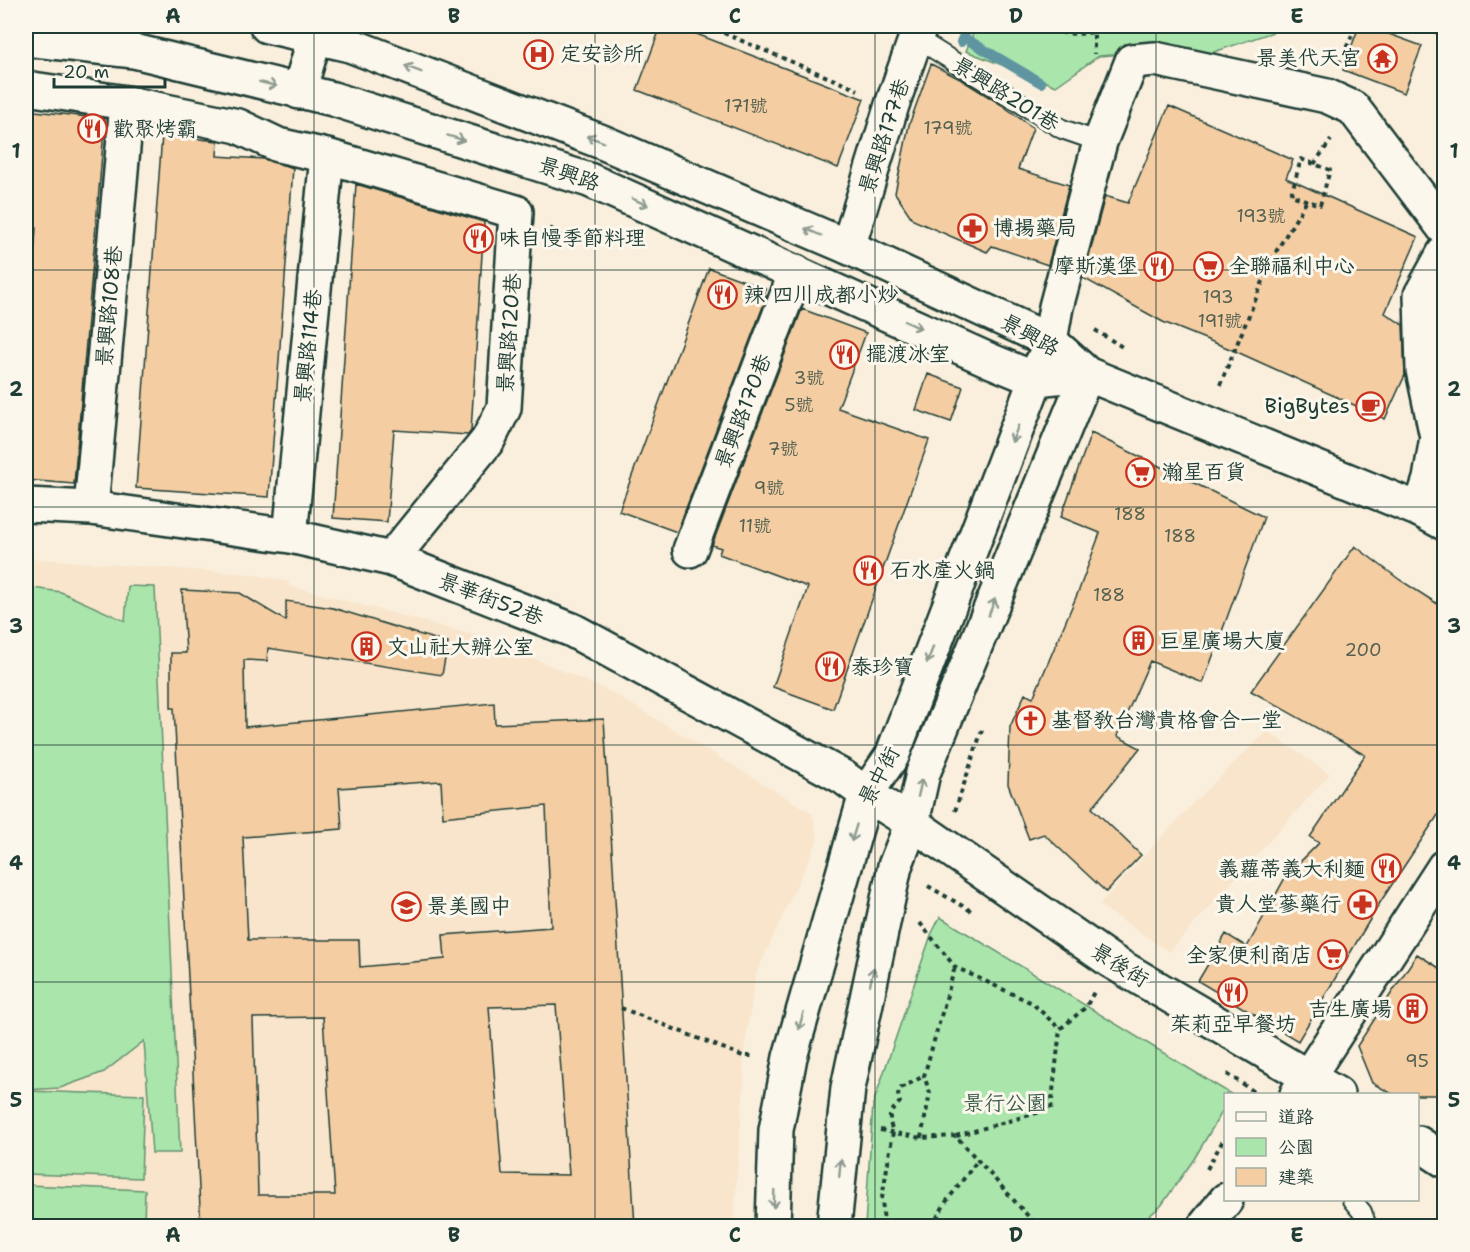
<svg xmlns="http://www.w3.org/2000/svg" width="1470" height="1252" viewBox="0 0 1470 1252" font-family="'Shantell Sans','LXGW WenKai TC',sans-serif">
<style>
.built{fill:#f8e5cc}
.green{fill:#aae5ab;stroke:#649170;stroke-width:1.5}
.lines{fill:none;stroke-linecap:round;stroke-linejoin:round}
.stream{stroke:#5e95a1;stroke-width:10}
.building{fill:#f4cda3;stroke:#1f3d34;stroke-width:1.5;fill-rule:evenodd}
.lane-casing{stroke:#1f3d34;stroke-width:22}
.street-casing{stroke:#1f3d34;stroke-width:38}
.secondary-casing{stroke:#1f3d34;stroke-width:38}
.path{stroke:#1f3d34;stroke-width:4;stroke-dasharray:4.5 4.5;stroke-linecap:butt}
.lane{stroke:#fbf7ec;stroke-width:18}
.street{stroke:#fbf7ec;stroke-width:33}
.secondary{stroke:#fbf7ec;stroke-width:33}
.oneway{stroke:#8d9a90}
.grid{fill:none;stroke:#1f3d34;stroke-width:1.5;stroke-opacity:0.55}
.labels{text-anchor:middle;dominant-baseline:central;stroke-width:6;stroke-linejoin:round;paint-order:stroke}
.number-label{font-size:18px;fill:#546150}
.poi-label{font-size:21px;fill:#1f3d34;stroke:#fbf7ec;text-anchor:start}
.street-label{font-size:21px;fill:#1f3d34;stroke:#fbf7ec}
.park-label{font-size:21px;fill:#3b5f4c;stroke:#fbf7ec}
.neatline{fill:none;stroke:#1f3d34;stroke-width:2}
.grid-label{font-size:20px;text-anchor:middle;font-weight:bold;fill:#1f3d34}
</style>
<rect width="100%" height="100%" fill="#faefdd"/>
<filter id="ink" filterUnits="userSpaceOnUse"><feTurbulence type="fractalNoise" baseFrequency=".0167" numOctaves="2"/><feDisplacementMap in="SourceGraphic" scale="12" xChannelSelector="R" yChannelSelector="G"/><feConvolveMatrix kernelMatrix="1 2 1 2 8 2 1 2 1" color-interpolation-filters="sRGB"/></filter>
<g filter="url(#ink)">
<!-- built -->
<path class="built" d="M26 558 250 574 290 582 287 585 492 640 611 692 812 813 818 839 756 974 743 1056 744 1081 733 1226H26Z
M1267 731 1330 774 1169 952 1099 905 1196 800Z"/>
<!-- green -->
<path class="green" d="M976 26H1291L1211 53 1165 51 1099 56 1056 86 966 51Z
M1412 26H1444V36Z
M128 586 155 587 180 1153H152L144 1041 104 1072 60 1088 26 1090V587L61 592 125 621Z
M940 917 1231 1094H1226L1225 1107 1194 1159 1161 1206 1137 1226H865L873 1104 931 935Z
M26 1091 144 1095 141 1178 26 1174Z
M26 1185 145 1190 144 1226H26Z"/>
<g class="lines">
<!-- stream -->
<path class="stream" d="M968 40 1041 83
M961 42 968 26"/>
</g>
<!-- building -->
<path class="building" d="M661 26H676L864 99 838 168 637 90Z
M1359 26H1367L1422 46 1404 93 1343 70Z
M931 64 960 79 1002 105 1033 128 1018 169 1069 185 1048 265 992 246 987 252 913 220 895 193 909 125Z
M1169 106 1293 160 1286 178 1418 237 1385 313 1403 325 1405 375 1385 419 1235 351 1163 322 1083 278 1105 196 1128 203Z
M26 110 105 119 74 484 26 480V366L36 228 26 227Z
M162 135 218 141 217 156 264 159 293 168 269 497 136 488Z
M356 184 484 222 471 431 468 435 394 430 387 522 333 518Z
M709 268 766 289 764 295 767 296 677 532 619 511Z
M802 309 866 333 838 408 929 440 833 709 773 687 808 587 719 554 721 548 712 545Z
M928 374 963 387 951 422 916 410Z
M1091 433 1264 517 1203 683 1150 661 1117 736 1140 748 1092 808 1141 855 1106 892 1044 834 1029 839 1008 784 1010 727 1025 694 1033 698 1079 590 1100 533 1061 517Z
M1355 546 1400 580 1444 608V806L1381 901 1298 1041 1198 981 1226 934 1247 947 1286 876 1319 843 1310 837 1365 755 1251 691Z
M182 590 240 593 286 621V601L333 608 448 643 442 675 268 648 267 661 244 660 245 727 494 703 495 724 604 719 635 1227H201L174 708H171V653H186ZM441 781 443 817 546 806 551 927 443 935 445 959 360 967 359 940H248L243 837 342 829 339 788ZM556 1005 569 1175 502 1174 489 1007ZM323 1017 335 1195H258L253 1018Z
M1417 954 1444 971V1095H1394L1372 1083 1357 1046Z"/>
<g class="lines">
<defs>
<path id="lane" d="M916 38 1062 129 1100 142
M1352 1200 1362 1212 1367 1226"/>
<path id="street" d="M26 88 127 103 238 126 278 145 327 156 516 212 504 408 488 440 391 559
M299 92 318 26
M848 247 892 105 920 26
M1050 341 1056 307 1100 142 1132 61 1155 59 1327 96 1353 108 1444 228
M26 505 91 508 290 536 391 559 572 630 843 777 866 794 912 823 1111 961 1337 1094
M91 508 127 103
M1420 510 1430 479 1437 437 1423 370 1421 295 1444 253
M290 536 327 156
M690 550 796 272
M1297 1094 1444 867
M1418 1143 1444 1160
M1205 1226 1226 1200"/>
<path id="secondary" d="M267 26 350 45 602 142 848 247 1050 341 1087 374 1420 510 1444 523
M26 39 134 51 333 99 589 180 989 360 1035 379 1087 374
M773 1226 776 1130 790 1057 866 794 892 756 1043 360
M834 1226 848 1088 895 866 912 823 923 773 1087 374"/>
</defs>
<!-- lane casing -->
<use href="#lane" class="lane-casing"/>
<!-- street casing -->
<use href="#street" class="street-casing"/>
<!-- secondary casing -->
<use href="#secondary" class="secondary-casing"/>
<!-- path -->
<path class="path" d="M707 26 858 90
M1044 26C1061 35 1075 35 1094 32V54
M1339 64 1356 26
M1301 159 1330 170 1320 205 1291 195Z
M1314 164 1331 140
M550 228 562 237
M1095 330 1124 348
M1220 385 1274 255 1306 202
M955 811 982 730
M928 886 973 912
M920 923 955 967 1032 1003 1060 1029
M621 1008 743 1056H754
M1227 1074 1258 1094
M880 1130 921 1138 956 1136 1037 1226
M956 1136 1051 1109 1060 1029 1086 1007 1094 992
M921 1138 930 1093 924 1076 955 967
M1207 1169 1226 1135
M884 1226 882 1198 893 1132 890 1123V1113L900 1102 898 1094 901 1088 924 1076
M932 1226 946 1202 978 1160"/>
<!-- lane -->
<use href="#lane" class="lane"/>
<!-- street -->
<use href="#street" class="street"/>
<!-- secondary -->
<use href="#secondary" class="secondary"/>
</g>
<!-- one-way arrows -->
<defs><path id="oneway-shaft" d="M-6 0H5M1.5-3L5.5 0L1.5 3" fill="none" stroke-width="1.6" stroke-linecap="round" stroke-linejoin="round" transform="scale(1.5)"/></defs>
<g class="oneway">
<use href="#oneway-shaft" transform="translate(413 69) rotate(-159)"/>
<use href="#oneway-shaft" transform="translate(268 84) rotate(14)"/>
<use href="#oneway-shaft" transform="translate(456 138) rotate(17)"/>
<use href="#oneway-shaft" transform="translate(595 139) rotate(-159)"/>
<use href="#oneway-shaft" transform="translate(640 202) rotate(24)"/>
<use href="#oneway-shaft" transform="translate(813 232) rotate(-157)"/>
<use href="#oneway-shaft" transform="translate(913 325) rotate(25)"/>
<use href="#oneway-shaft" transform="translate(1015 434) rotate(111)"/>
<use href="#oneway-shaft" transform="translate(992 607) rotate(-68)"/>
<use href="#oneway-shaft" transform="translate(930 655) rotate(111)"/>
<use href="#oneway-shaft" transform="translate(920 788) rotate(-77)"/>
<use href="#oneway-shaft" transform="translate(854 833) rotate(107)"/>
<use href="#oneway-shaft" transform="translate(872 976) rotate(-78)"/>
<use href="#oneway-shaft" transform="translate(801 1021) rotate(106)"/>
<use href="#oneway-shaft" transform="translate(840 1168) rotate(-85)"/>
<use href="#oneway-shaft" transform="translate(774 1199) rotate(92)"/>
</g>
</g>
<!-- grid -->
<path class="grid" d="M314 26V1226M595 26V1226M875 26V1226M1156 26V1226M26 270H1444M26 507H1444M26 745H1444M26 982H1444"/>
<!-- icons -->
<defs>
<symbol id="hospital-ring" viewBox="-11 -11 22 22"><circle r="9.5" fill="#fbf7ec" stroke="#c8321e" stroke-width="1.5"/><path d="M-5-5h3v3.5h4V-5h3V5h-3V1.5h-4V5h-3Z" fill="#c8321e"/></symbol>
<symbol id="temple-ring" viewBox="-11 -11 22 22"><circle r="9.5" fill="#fbf7ec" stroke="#c8321e" stroke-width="1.5"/><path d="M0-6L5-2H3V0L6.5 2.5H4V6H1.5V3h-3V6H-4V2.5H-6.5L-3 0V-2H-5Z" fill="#c8321e"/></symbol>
<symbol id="restaurant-ring" viewBox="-11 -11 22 22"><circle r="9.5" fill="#fbf7ec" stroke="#c8321e" stroke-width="1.5"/><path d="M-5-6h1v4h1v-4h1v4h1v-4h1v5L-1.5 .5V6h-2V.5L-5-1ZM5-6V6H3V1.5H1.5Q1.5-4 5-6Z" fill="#c8321e"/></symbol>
<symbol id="pharmacy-ring" viewBox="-11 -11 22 22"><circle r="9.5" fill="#fbf7ec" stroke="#c8321e" stroke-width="1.5"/><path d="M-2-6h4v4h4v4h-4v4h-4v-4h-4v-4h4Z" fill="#c8321e"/></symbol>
<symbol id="supermarket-ring" viewBox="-11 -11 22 22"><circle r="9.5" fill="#fbf7ec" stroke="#c8321e" stroke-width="1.5"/><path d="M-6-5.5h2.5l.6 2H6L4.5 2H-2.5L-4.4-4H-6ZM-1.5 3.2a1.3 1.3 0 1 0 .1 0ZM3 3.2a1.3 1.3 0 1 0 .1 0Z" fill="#c8321e"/></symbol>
<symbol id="cafe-ring" viewBox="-11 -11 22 22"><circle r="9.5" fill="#fbf7ec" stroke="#c8321e" stroke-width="1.5"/><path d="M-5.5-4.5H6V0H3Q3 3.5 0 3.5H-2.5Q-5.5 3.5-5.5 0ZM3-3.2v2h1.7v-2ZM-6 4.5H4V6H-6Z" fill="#c8321e"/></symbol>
<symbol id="building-ring" viewBox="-11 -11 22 22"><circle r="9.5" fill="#fbf7ec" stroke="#c8321e" stroke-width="1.5"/><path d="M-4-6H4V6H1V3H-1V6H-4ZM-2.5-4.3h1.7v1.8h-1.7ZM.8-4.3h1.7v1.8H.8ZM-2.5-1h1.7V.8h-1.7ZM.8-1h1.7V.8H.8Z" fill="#c8321e"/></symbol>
<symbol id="church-ring" viewBox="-11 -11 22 22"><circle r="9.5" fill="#fbf7ec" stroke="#c8321e" stroke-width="1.5"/><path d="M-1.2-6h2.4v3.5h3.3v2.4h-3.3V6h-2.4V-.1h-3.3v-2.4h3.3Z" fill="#c8321e"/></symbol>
<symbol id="school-ring" viewBox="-11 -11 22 22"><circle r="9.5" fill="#fbf7ec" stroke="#c8321e" stroke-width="1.5"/><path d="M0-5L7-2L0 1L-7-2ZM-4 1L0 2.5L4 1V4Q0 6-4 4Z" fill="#c8321e"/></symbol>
</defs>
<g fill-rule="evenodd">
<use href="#hospital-ring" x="522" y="38" width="33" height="33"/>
<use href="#temple-ring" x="1366" y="42" width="33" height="33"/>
<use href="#restaurant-ring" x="76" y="112" width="33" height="33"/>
<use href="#pharmacy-ring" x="956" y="212" width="33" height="33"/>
<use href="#restaurant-ring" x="462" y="222" width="33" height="33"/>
<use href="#restaurant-ring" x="1142" y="250" width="33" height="33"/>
<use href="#supermarket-ring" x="1192" y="250" width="33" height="33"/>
<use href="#restaurant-ring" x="706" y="278" width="33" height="33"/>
<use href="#restaurant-ring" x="828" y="338" width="33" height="33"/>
<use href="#cafe-ring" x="1354" y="390" width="33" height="33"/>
<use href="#supermarket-ring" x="1124" y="456" width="33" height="33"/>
<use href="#restaurant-ring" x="852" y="554" width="33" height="33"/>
<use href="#building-ring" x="1122" y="624" width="33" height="33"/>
<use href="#building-ring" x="350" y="630" width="33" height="33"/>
<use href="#restaurant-ring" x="814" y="650" width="33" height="33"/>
<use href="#church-ring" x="1014" y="704" width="33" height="33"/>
<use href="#restaurant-ring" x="1370" y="852" width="33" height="33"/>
<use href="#pharmacy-ring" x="1346" y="888" width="33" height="33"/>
<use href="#school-ring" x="390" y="890" width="33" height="33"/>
<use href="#supermarket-ring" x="1316" y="938" width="33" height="33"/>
<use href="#restaurant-ring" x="1216" y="976" width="33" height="33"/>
<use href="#building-ring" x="1396" y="992" width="33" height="33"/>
</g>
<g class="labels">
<!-- number labels -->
<g class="number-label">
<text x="746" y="106">171號</text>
<text x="948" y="128">179號</text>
<text x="1261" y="216">193號</text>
<text x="1218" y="297">193</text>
<text x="1220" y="321">191號</text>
<text x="809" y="378">3號</text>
<text x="799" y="405">5號</text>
<text x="783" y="449">7號</text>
<text x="769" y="488">9號</text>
<text x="1130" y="514">188</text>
<text x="755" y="526">11號</text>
<text x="1180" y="536">188</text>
<text x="1109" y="595">188</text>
<text x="1363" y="650">200</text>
<text x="1417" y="1061">95</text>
</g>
<!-- poi labels -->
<g class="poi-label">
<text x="560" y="54">定安診所</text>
<text x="1361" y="58" text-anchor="end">景美代天宮</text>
<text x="113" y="129">歡聚烤霸</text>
<text x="993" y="228">博揚藥局</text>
<text x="499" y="238">味自慢季節料理</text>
<text x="1138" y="266" text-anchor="end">摩斯漢堡</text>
<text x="1229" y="266">全聯福利中心</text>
<text x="744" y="295">辣 四川成都小炒</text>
<text x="866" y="354">擺渡冰室</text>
<text x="1350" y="406" text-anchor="end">BigBytes</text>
<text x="1162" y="472">瀚星百貨</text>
<text x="890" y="570">石水產火鍋</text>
<text x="1159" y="641">巨星廣場大廈</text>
<text x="387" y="647">文山社大辦公室</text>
<text x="851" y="667">泰珍寶</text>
<text x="1051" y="720">基督教台灣貴格會合一堂</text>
<text x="1365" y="869" text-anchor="end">義蘿蒂義大利麵</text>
<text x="1341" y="904" text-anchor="end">貴人堂蔘藥行</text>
<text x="427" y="906">景美國中</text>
<text x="1312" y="955" text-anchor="end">全家便利商店</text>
<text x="1392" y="1009" text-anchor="end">吉生廣場</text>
<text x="1233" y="1024" text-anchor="middle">茱莉亞早餐坊</text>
</g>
<!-- street labels -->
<g class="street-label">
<text transform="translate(1006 94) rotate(32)">景興路201巷</text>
<text transform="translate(884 136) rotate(-72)">景興路177巷</text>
<text transform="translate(569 174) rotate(19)">景興路</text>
<text transform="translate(109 306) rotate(-85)">景興路108巷</text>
<text transform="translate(509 333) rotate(-86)">景興路120巷</text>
<text transform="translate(1030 335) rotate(29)">景興路</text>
<text transform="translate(308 346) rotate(-84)">景興路114巷</text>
<text transform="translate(743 411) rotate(-69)">景興路170巷</text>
<text transform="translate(491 599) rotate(21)">景華街52巷</text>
<text transform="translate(879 776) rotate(-62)">景中街</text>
<text transform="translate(1120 965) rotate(32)">景後街</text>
</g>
<!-- park labels -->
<g class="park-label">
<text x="1005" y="1103">景行公園</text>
</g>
</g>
<!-- margin -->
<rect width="1470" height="1252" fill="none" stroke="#fbf7ec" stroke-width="66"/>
<!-- legend -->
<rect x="1224" y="1093" width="195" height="108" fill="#fbf7ec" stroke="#a3ada2" stroke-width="1.5"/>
<rect x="1236" y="1112" width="30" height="9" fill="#fbf7ec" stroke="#a3ada2" stroke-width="1.5"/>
<text x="1278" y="1123" font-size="18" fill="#1f3d34">道路</text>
<rect x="1236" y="1138" width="30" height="18" fill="#aae5ab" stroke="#a3ada2" stroke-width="1.5"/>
<text x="1278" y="1153" font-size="18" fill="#1f3d34">公園</text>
<rect x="1236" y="1168" width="30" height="18" fill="#f4cda3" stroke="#a3ada2" stroke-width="1.5"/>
<text x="1278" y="1183" font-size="18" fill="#1f3d34">建築</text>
<!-- scale -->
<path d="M54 78v9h111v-9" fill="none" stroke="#1f3d34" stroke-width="3"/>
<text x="63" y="78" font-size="18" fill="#1f3d34" stroke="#fbf7ec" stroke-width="4.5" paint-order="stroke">20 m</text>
<rect x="33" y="33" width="1404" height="1186" class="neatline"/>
<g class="grid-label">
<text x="173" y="23">A</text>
<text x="454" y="23">B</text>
<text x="735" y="23">C</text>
<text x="1016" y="23">D</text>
<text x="1297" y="23">E</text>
<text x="16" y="158">1</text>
<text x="1454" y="158">1</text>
<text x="16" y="396">2</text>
<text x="1454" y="396">2</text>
<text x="16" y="633">3</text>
<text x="1454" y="633">3</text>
<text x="16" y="870">4</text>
<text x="1454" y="870">4</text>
<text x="16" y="1107">5</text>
<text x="1454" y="1107">5</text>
<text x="173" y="1242">A</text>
<text x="454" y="1242">B</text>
<text x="735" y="1242">C</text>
<text x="1016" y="1242">D</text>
<text x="1297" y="1242">E</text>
</g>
</svg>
